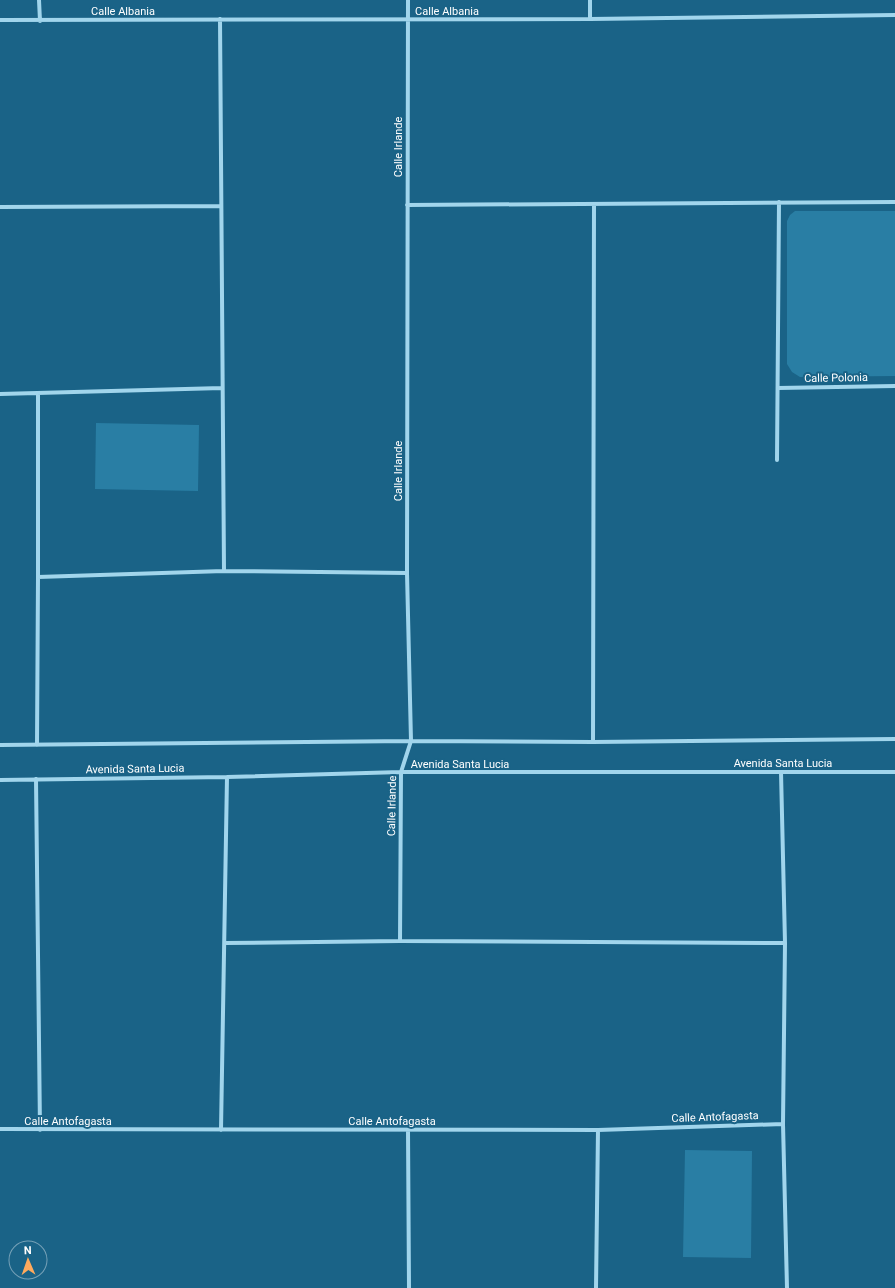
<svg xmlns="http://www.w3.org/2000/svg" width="895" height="1288" viewBox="0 0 895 1288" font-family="Roboto,sans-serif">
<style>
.green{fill:#297ea4}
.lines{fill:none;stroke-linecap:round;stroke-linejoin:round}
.street{stroke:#a1d5ec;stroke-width:4}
.labels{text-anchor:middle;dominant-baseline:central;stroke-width:4;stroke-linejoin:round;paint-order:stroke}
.street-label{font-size:11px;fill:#fff;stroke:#1a6387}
</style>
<rect width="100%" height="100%" fill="#1a6387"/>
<!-- green -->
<path class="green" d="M795 211H895V376L800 377 792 372 787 364V221L790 215Z
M96 423 199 425 198 491 95 489Z
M685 1150 752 1151 751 1258 683 1257Z"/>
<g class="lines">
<!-- street -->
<path class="street" d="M39 0 40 21
M220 19 224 571
M590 19V0
M0 20 590 19 895 15
M407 205 895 202
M0 207 221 206
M778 388 895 386
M0 394 222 388
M777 460 779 202
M38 577 224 571 407 573
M593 742 594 205
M0 745 411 741 593 742 895 739
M37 745 38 577V393
M781 772 785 943 783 1124 787 1288
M36 779 40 1130
M0 780 227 777 401 772H895
M400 941 401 772 411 741 407 573 408 0
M225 943 400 941 785 943
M0 1129 598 1130 783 1124
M221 1130 227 777
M408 1130 409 1288
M596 1288 598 1130"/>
</g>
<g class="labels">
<!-- street labels -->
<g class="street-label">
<text x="123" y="11">Calle Albania</text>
<text x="447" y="11">Calle Albania</text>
<text transform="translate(398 147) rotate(-90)">Calle Irlande</text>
<text transform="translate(836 378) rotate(-1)">Calle Polonia</text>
<text transform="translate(398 471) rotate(-90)">Calle Irlande</text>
<text x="783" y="763">Avenida Santa Lucia</text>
<text x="460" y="764">Avenida Santa Lucia</text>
<text transform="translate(135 769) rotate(-1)">Avenida Santa Lucia</text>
<text transform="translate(392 806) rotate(-89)">Calle Irlande</text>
<text transform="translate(715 1117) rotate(-2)">Calle Antofagasta</text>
<text x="68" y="1121">Calle Antofagasta</text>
<text x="392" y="1121">Calle Antofagasta</text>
</g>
</g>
<!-- north arrow -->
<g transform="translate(28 1260) rotate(358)"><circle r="19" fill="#1a6387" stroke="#76a1b7"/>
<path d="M0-3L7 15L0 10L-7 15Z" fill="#ffaa5d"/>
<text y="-6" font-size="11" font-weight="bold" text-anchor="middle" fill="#ffffff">N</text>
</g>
</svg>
